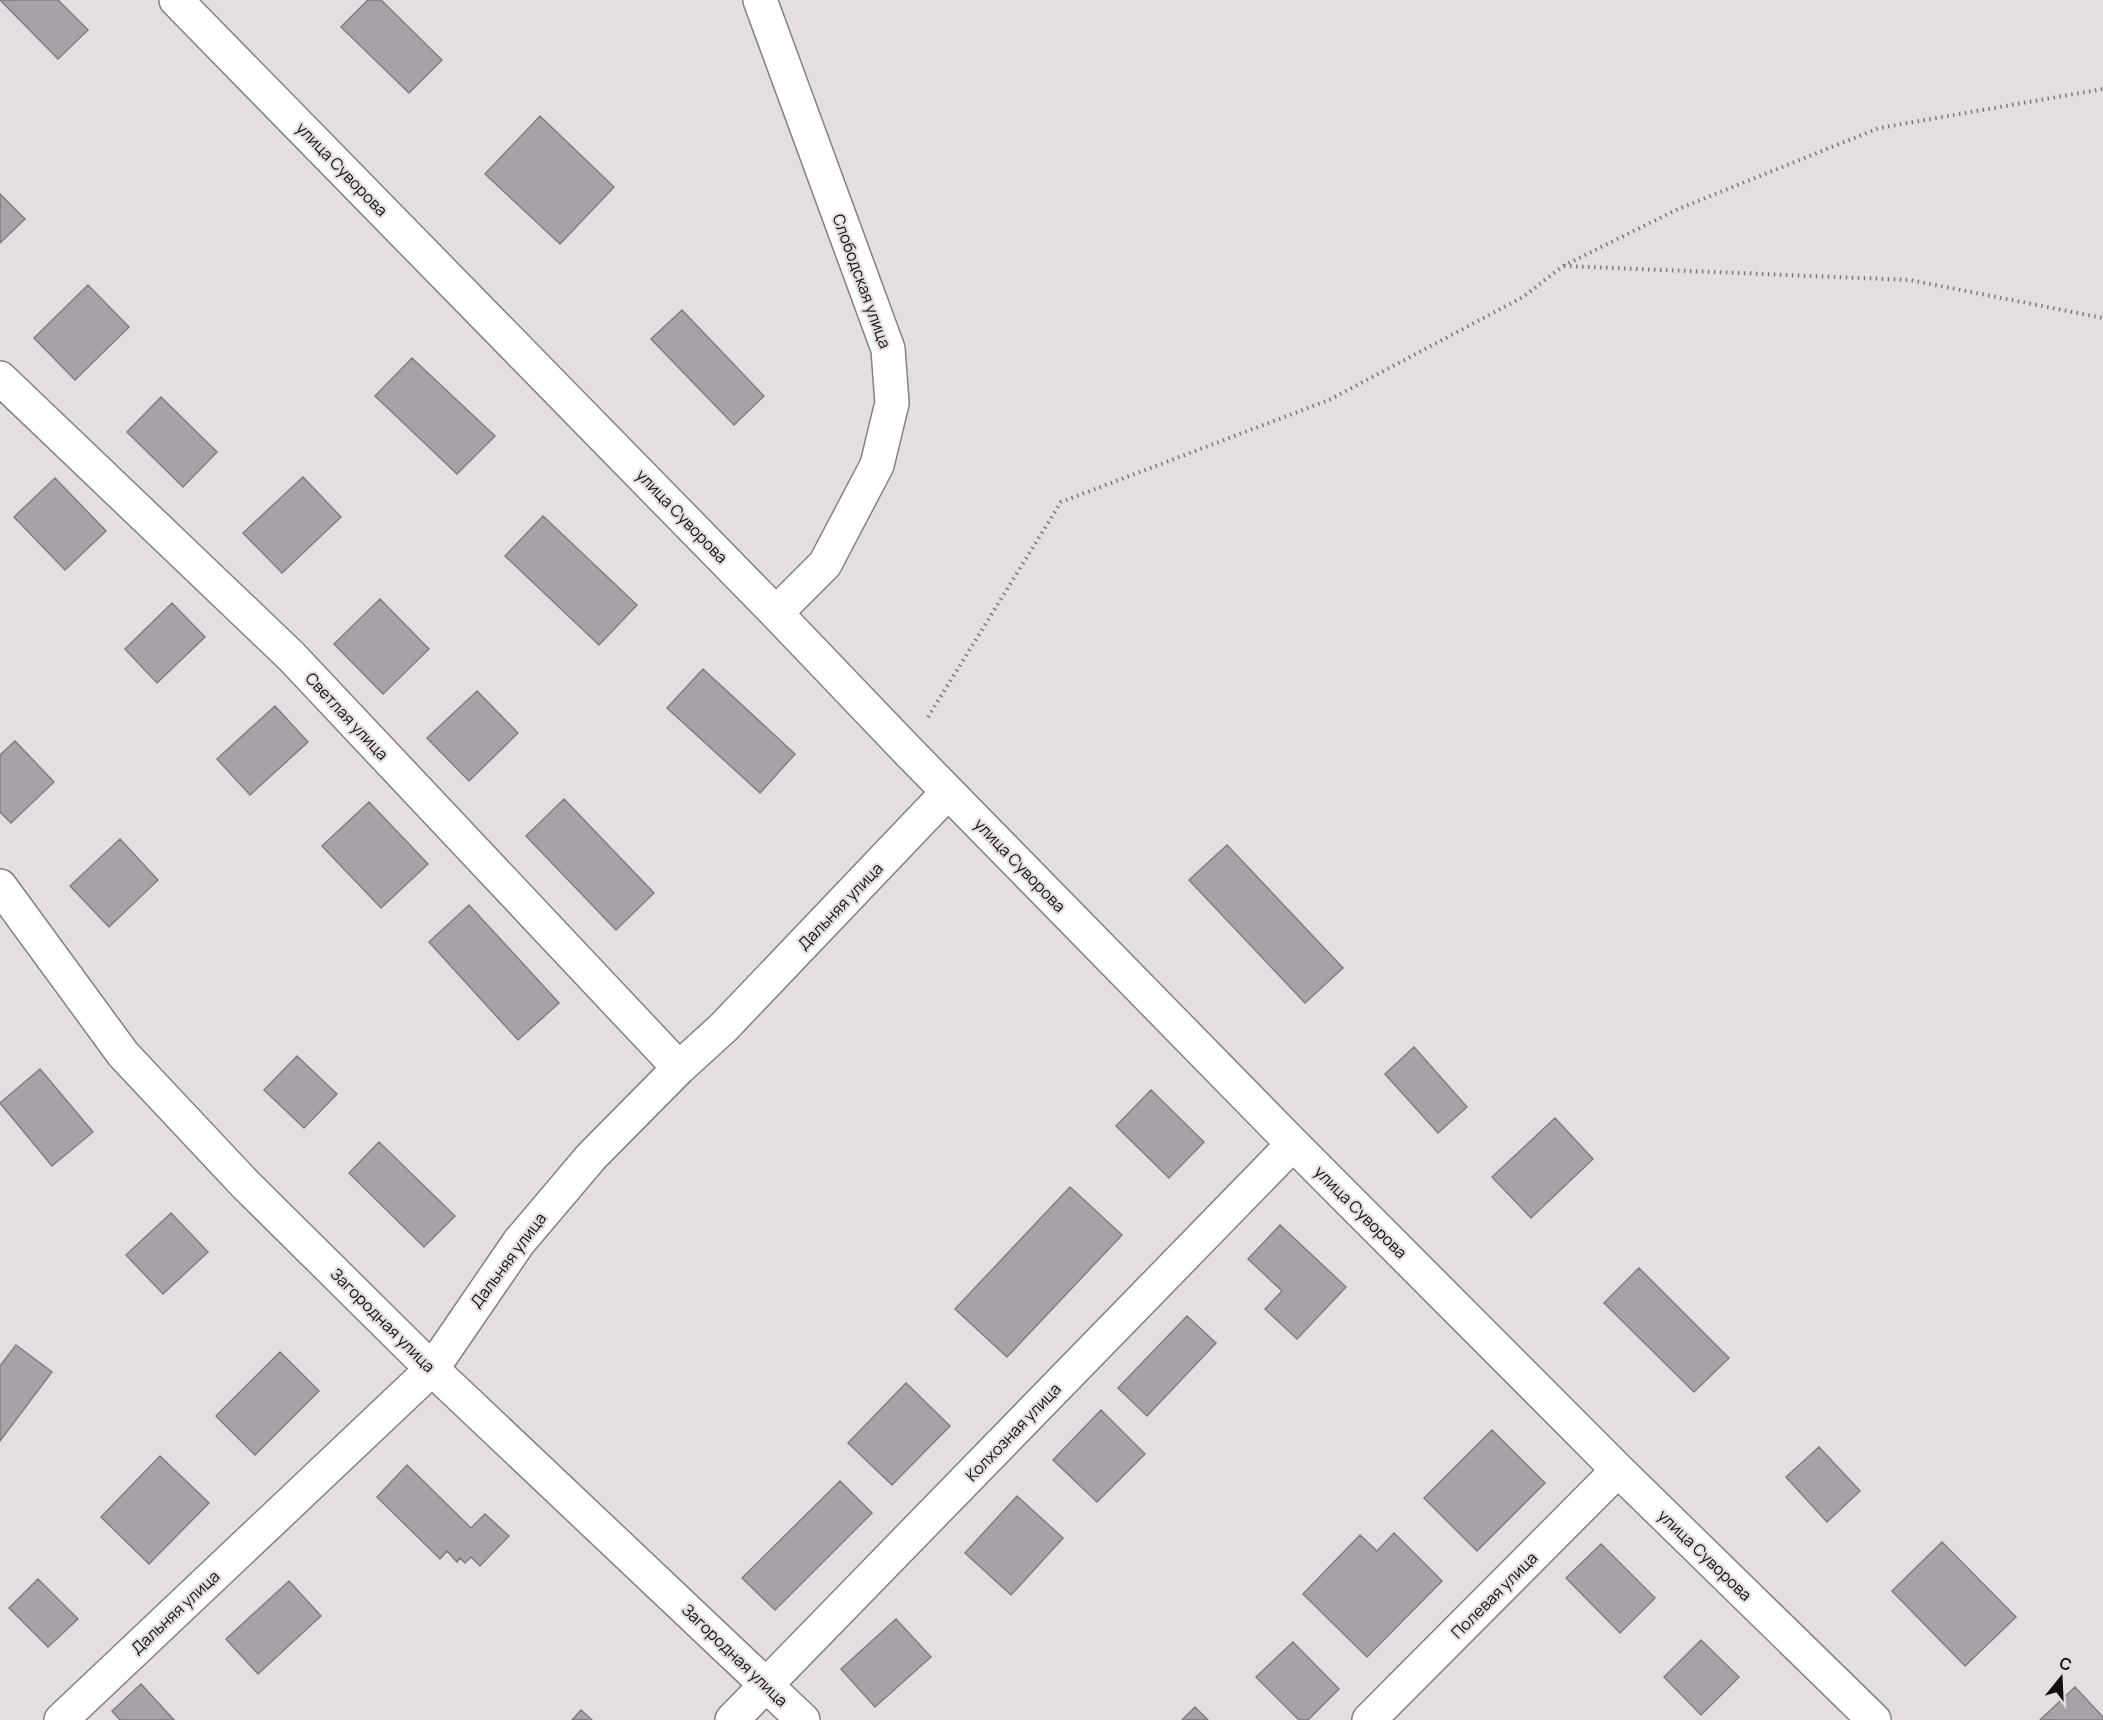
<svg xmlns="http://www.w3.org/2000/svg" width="2103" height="1720" viewBox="0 0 2103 1720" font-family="Manrope,sans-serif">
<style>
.building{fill:#a6a2a7;stroke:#817d82;stroke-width:1.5}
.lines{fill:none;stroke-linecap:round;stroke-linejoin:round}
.street-casing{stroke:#857f83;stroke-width:36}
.path{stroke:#7b777a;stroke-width:4;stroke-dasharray:1.5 4.5;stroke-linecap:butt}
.street{stroke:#fff;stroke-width:33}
.labels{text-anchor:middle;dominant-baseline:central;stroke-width:4.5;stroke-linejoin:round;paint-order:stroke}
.street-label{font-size:16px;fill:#110f11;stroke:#e4dee2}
</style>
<rect width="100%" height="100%" fill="#e4dee2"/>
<!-- building -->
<path class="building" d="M0 0H58L88 30 58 59Z
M368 0H381L442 60 409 93 341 27Z
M540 116 614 187 560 244 485 174Z
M0 194 25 219 0 243Z
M88 285 129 327 75 380 34 338Z
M682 310 764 396 734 425 651 339Z
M412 358 495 436 457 474 375 396Z
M161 397 217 452 183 487 127 432Z
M303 477 341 517 282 573 243 533Z
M55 478 106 531 65 570 14 517Z
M543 516 637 605 599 645 505 556Z
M380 599 429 649 383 694 334 644Z
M172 603 205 637 157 683 125 649Z
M703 669 795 754 760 793 667 708Z
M477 691 518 733 469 781 427 738Z
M275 706 308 742 250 795 217 759Z
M15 741 54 782 11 823 0 812V755Z
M564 799 654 893 616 930 526 836Z
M369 802 428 864 381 908 322 846Z
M120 839 158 880 109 927 70 886Z
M1227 845 1343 968 1305 1003 1189 880Z
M469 905 559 1003 518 1040 429 942Z
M1414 1047 1467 1107 1438 1133 1385 1074Z
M297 1056 337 1094 304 1128 264 1090Z
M40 1069 93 1132 52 1166 0 1103Z
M1151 1090 1204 1142 1169 1178 1116 1126Z
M1555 1118 1593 1159 1531 1218 1492 1177Z
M379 1142 455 1216 424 1247 349 1173Z
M1070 1187 1122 1235 1007 1357 955 1309Z
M171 1213 208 1252 163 1294 126 1255Z
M1280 1225 1346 1287 1297 1339 1265 1309 1282 1291 1248 1259Z
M1639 1268 1729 1358 1694 1392 1604 1303Z
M1187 1316 1216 1343 1147 1416 1118 1388Z
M16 1345 52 1372 0 1441V1366Z
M280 1352 319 1391 255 1455 216 1416Z
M906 1383 950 1426 892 1485 848 1443Z
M1101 1410 1145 1454 1097 1502 1053 1460Z
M1492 1430 1545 1483 1477 1551 1424 1498Z
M1819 1447 1860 1491 1827 1522 1786 1477Z
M160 1456 209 1503 149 1564 101 1517Z
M407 1465 471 1528 485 1514 509 1536 480 1566 471 1557 465 1563 460 1558 457 1562 447 1551 440 1559 377 1497Z
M840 1481 872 1513 775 1610 742 1578Z
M1017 1496 1063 1538 1011 1595 965 1553Z
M1394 1533 1442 1581 1367 1657 1303 1594 1360 1535 1377 1551Z
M1942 1542 2016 1617 1965 1666 1892 1591Z
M1601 1544 1655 1598 1620 1633 1566 1578Z
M38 1579 78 1619 48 1647 9 1608Z
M289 1581 321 1616 258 1674 226 1639Z
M896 1619 931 1657 875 1707 841 1669Z
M1701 1640 1739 1677 1701 1715 1664 1677Z
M1293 1642 1339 1689 1308 1720H1299L1256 1677Z
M141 1684 174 1720H120L112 1711Z
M2075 1687 2103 1717V1720H2040Z
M1195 1707 1208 1720H1182Z
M581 1710 592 1720H572Z"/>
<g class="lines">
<defs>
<path id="street" d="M176 0 776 613 908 751 1293 1144 1618 1470 1874 1720
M760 0 888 349 892 403 877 465 825 564 776 613
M0 378 291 656 679 1068
M0 886 123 1054 245 1184 432 1369 803 1720
M61 1720 432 1369 519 1242 591 1157 679 1068 724 1027 948 792
M732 1720 1293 1144
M1369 1720 1618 1470"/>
</defs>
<!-- street casing -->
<use href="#street" class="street-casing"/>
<!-- path -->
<path class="path" d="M1564 266 1910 280 2103 318
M928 717 1061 502 1329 400 1523 297 1563 266 1678 209 1879 128 2103 89"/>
<!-- street -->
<use href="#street" class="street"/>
</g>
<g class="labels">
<!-- street labels -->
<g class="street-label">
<text transform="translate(342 169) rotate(46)">улица Суворова</text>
<text transform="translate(862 281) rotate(70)">Слободская улица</text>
<text transform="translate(682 516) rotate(46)">улица Суворова</text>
<text transform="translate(347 716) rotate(47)">Светлая улица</text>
<text transform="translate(1020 865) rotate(46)">улица Суворова</text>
<text transform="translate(840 906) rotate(-46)">Дальняя улица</text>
<text transform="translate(1361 1212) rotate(45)">улица Суворова</text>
<text transform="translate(508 1260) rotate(-53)">Дальняя улица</text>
<text transform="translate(383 1320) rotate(45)">Загородная улица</text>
<text transform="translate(1013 1432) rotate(-46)">Колхозная улица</text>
<text transform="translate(1705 1555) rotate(44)">улица Суворова</text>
<text transform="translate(1494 1595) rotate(-45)">Полевая улица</text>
<text transform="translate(175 1612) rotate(-43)">Дальняя улица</text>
<text transform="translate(735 1655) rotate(44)">Загородная улица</text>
</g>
</g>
<!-- north arrow -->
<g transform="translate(2061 1678) rotate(18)" stroke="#e4dee2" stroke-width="4.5" paint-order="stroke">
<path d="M0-4.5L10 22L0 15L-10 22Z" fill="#110f11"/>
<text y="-9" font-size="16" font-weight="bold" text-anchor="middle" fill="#110f11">С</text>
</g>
</svg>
